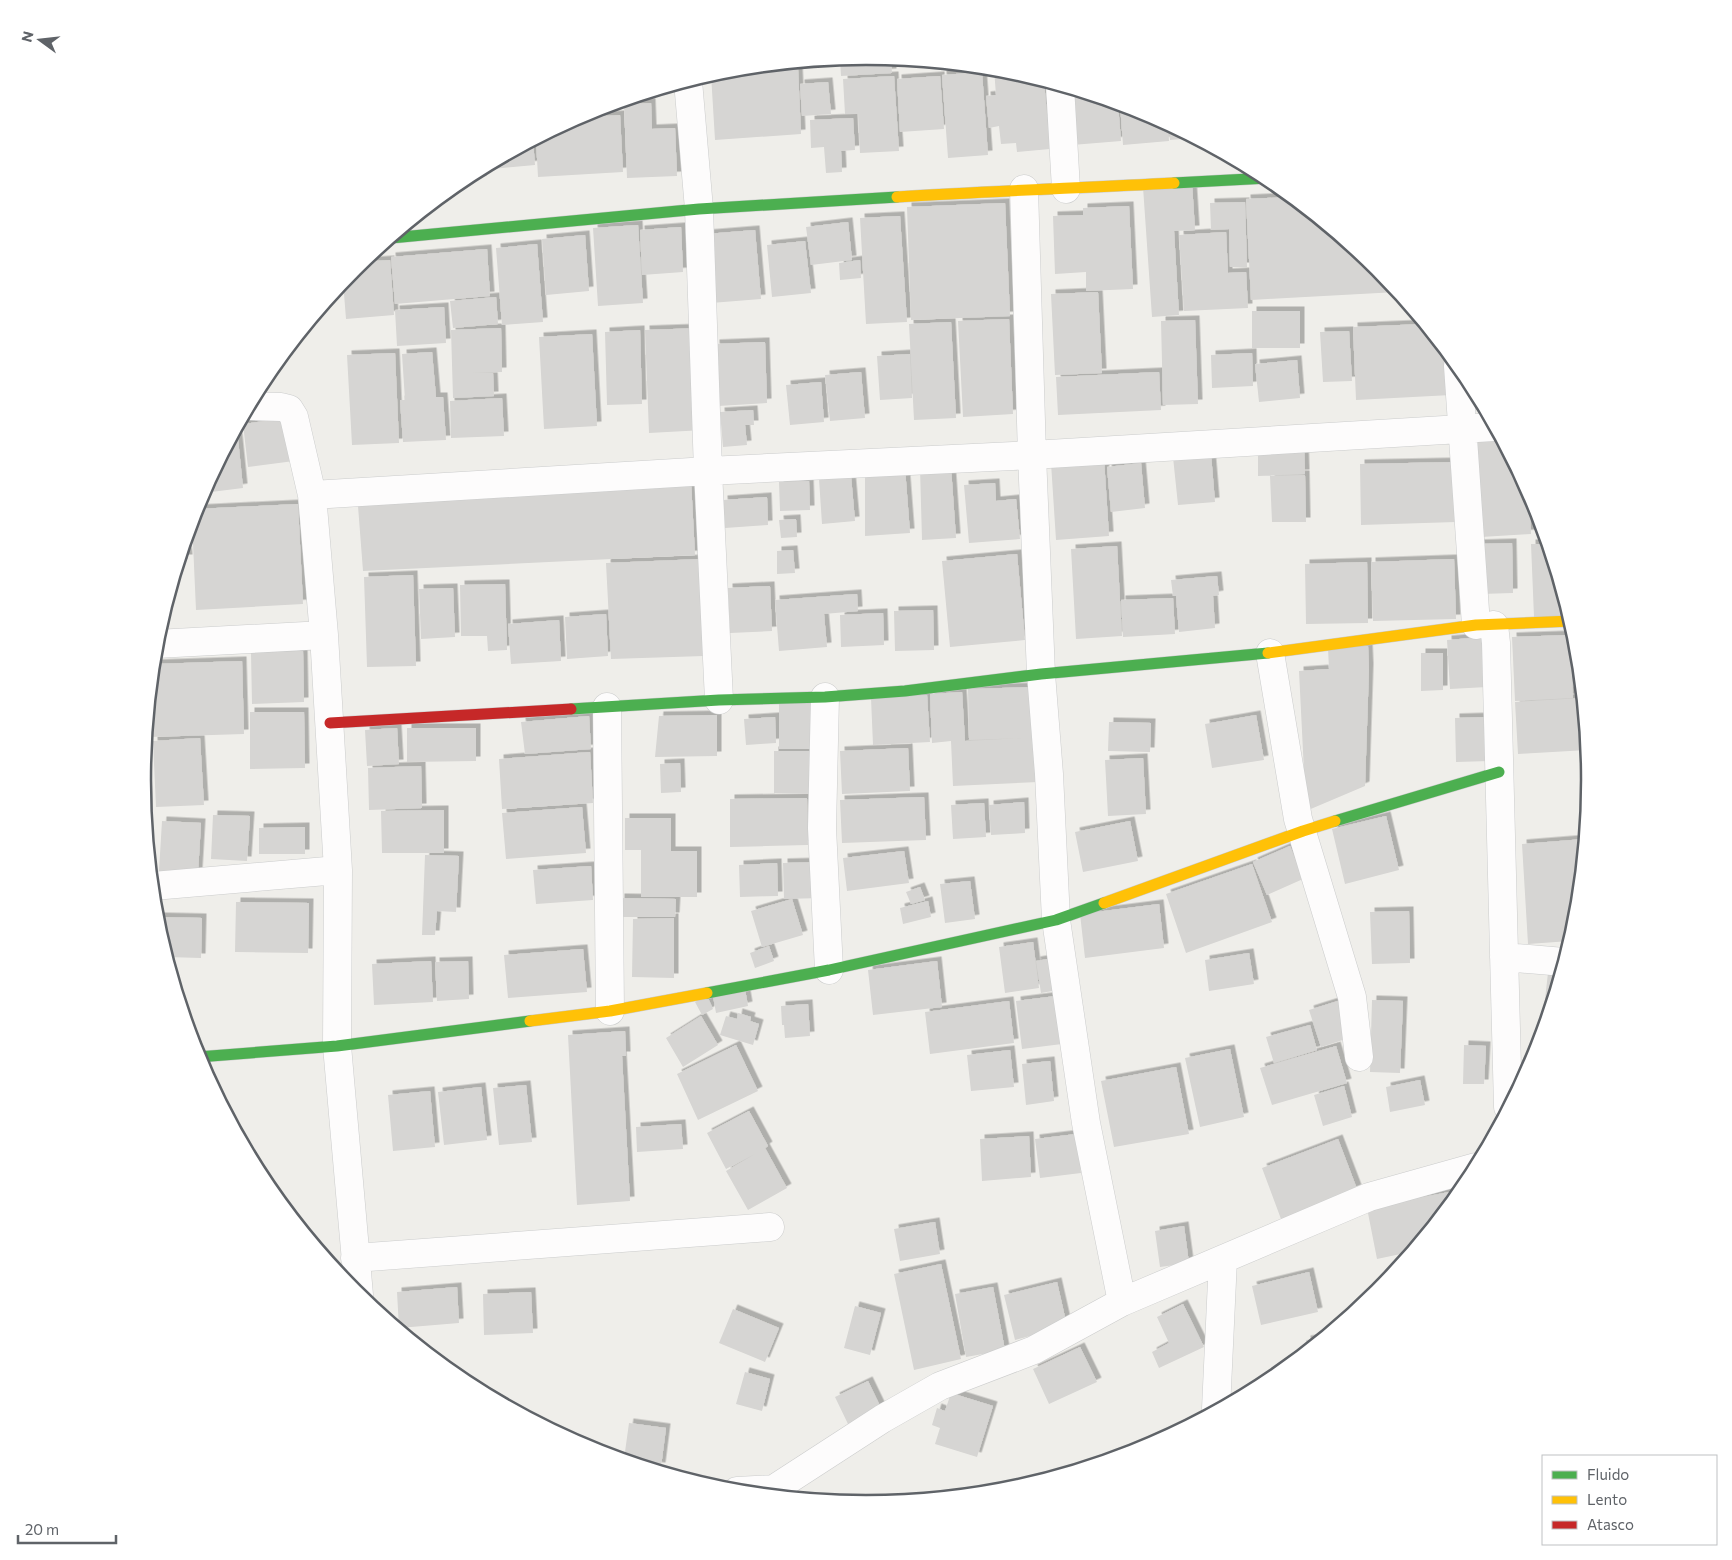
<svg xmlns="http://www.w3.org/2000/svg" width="1732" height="1560" viewBox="0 0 1732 1560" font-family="Commissioner,sans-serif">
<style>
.building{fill:#d6d5d3;filter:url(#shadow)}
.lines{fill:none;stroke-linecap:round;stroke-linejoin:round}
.street-casing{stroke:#cbcccc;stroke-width:29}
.fast-casing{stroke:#cacacb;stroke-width:12}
.slow-casing{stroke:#cacacb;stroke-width:12}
.jam-casing{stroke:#cacacb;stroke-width:12}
.street{stroke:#fdfcfc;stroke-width:28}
.fast{stroke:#4caf50;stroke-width:11}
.slow{stroke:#ffc107;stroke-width:11}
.jam{stroke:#c62828;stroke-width:11}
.rim{fill:none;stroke:#5f6368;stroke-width:2.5}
</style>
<defs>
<filter id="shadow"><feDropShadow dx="4.5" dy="-4.5" stdDeviation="0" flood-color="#0004"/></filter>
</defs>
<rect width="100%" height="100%" fill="#efeeea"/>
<!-- building -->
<path class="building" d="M866 56 891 59 892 73 841 76 840 59Z
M798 68 801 134 715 140 711 74 716 73Z
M994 69 1007 70 1044 81 1050 149 1017 152 1016 143 1001 144 999 126 989 128 986 96 996 95Z
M982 72 988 155 948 158 942 75Z
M894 76 899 151 860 153 858 114H845L843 79Z
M940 76 944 129 900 132 897 79Z
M828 82 831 114 802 116 800 84Z
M1068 88 1118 104 1121 141 1072 145Z
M651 103 652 129 675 128 677 176 627 178 624 104Z
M1120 104 1143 111 1168 125 1169 141 1123 145Z
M587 113V117L620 115 623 172 538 177 536 140Z
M853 118 855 150 841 151 842 172 826 173 824 147 811 148 810 120Z
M1169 125 1193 138 1170 140Z
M533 141 535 165 492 169V163Z
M486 166 487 176 463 179 464 178Z
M1192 183 1195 230 1174 231 1179 315 1152 317 1143 187Z
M1291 197 1378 268 1397 292 1251 300 1246 199Z
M1245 202 1247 267H1230L1229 229 1211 230 1210 203Z
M1005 203 1010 316 911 320 907 207Z
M1129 206 1133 289 1086 291V272L1055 274 1053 216 1083 215V208Z
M900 216 907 322 866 324 860 218Z
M848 222 852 260 811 265 806 227Z
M638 225 643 303 598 306 593 228Z
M681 227 683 272 642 275 640 230Z
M755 230 761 299 711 303 706 234Z
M1226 232 1228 273 1246 272 1248 308 1184 311 1179 235Z
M585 235 589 291 546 295 542 239Z
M805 241 811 293 772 297 767 245Z
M537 244 543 322 502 325 496 248Z
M487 249 490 296 395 304 391 257Z
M390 260 394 315 346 319 343 281 361 262Z
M860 260 861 278 840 280 839 263Z
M1098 292 1102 373 1055 375 1051 294Z
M496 297 498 324 453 328 450 301Z
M444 307 446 343 397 346 395 310Z
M1252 311H1300V348H1252Z
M1009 319 1013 414 963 417 958 321Z
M1195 320 1198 404 1163 405 1161 321Z
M951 322 956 418 914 420 909 324Z
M1423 324 1449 355 1451 395 1356 400 1353 327Z
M501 328 502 372 473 373H493L494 396 453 398 451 330Z
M701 328 704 430 649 433 645 330Z
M640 330 642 404 607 405 605 332Z
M1349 331 1352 381 1323 382 1320 332Z
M592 334 597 426 544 429 539 337Z
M765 342 767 403 718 406 715 344Z
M432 352 436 397H443L446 440 403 442 400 400H405L402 354Z
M395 353 399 443 352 445 347 355Z
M1252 353 1253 386 1212 388 1211 355Z
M910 354 912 398 880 400 877 356Z
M1297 360 1300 398 1259 402 1255 364Z
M861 372 865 418 830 421 825 375Z
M1159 372 1161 410 1058 415 1056 377Z
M821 382 824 422 790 425 786 385Z
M502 398 504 436 451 438 450 401Z
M753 410 754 425H745L747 445 723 447 720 412Z
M288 418 294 461 248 467 243 424Z
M237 429 243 488 203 493Z
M1495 429 1529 493 1531 534 1481 537 1476 430Z
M1304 443 1305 474 1258 476V445Z
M1211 454 1215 502 1178 505 1173 457Z
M1104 459 1109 536 1056 540 1051 463Z
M1455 462 1456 522 1361 525 1360 464Z
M1141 463 1145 508 1111 512 1107 467Z
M951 467 956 538 922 540 920 468Z
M905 468 910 533 865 536V473Z
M1305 475 1306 522H1272L1270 476Z
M851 476 855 521 822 524 819 479Z
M691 481 695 555 363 571 358 506 451 501 522 493Z
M809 481 810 510 780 511 779 482Z
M995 483 996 501 1016 499 1020 539 969 543 964 485Z
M767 497 768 525 725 528 723 500Z
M298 504 303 604 196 610 192 521 196 509Z
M796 519 797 537 781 538 779 520Z
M186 539 188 559H180L185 544Z
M1512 543 1513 593 1480 594 1479 544Z
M1531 544H1547L1569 616 1534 617Z
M1117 546 1122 636 1076 639 1071 549Z
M793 550 795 573 777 574V551Z
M1017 554 1025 640 950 647 942 561Z
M701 559 704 656 611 659 606 563Z
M1454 559 1456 619 1373 621 1371 562Z
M1367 562 1368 623 1306 624 1305 564Z
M413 575 416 666 367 667 364 577Z
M1217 576 1219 595 1213 596 1215 628 1179 632 1176 596H1173L1171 580Z
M505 584 507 650 488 651 487 636H461L460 585Z
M770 586 772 631 730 633 728 588Z
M453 588 455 637 421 639 419 589Z
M857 594 858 611 824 614 827 647 779 651 775 600Z
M1173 598 1175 634 1123 637 1121 600Z
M933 610 934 650 895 651 894 611Z
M883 613 884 645 841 647 840 615Z
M606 614 608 656 567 659 565 617Z
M559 620 561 661 511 664 508 624Z
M1571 634H1574L1576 639 1581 687H1574Z
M1570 635 1573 698 1515 701 1512 637Z
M1484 637 1487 687 1450 689 1447 640Z
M1368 646 1369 668 1365 786 1306 811 1299 671 1329 669 1328 648Z
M303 651 304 702 252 704 251 653Z
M1421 653H1443V690L1421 691Z
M242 661 244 734 149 737 148 719 154 664Z
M1034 687 1038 782 953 786 951 741 932 743 930 694 962 692 965 741 1023 738 969 740 968 689Z
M927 695 930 742 873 745 871 698Z
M1582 698 1587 750 1518 754 1515 702Z
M779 700 815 701 814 749H779Z
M250 712H304L305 768 250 769Z
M717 715V756L655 757 659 716Z
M1256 715 1264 760 1212 768 1205 724Z
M589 716 591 749 525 754 521 722Z
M775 717 776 743 746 745 744 719Z
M1489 717 1490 761 1456 762 1455 718Z
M1109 722 1151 723 1150 752 1108 751Z
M397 728 399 764 367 766 365 730Z
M407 728H476V761L407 762Z
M200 738 204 805 156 807 153 741Z
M908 748 910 791 842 794 840 751Z
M774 751H816L815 794 774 793Z
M590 752 593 803 502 809 499 759Z
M1143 758 1146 814 1108 816 1105 760Z
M144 763H146L148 815H146L142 780Z
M680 763 681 792 661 793 660 764Z
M421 766 422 808 369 810 368 768Z
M924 797 926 840 842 843 840 800Z
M807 798 808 845 730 847V799Z
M1024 802 1025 833 991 835 989 805Z
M984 803 986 837 953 839 951 805Z
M582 807 586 853 506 859 502 813Z
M444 810V853H382L381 811Z
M213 815 250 816 247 861 211 859Z
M1386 816 1399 870 1345 884 1332 829Z
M625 818H671V851H697V897H641V850H625Z
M162 821 201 823 198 873 159 871Z
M1130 821 1138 861 1083 872 1075 832Z
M305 827V854H259V828Z
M1584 839 1581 874H1577L1579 894 1576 921 1570 941 1528 944 1522 844Z
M1290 846 1303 879 1267 895 1253 862Z
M904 851 909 883 847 891 843 858Z
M425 855 459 856 456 912 437 911 435 935H422Z
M821 862 822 898 784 899 783 863Z
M777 863 778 896 740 897 739 865Z
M1252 864 1272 922 1186 953 1166 894Z
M591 866 593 900 536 904 533 870Z
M970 881 975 919 945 923 940 884Z
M920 887 925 900 911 904 906 892Z
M620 898 676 899 675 917H620Z
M792 899 803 935 762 947 751 911Z
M928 901 931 917 903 924 900 908Z
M236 902 309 903 308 953 235 952Z
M1159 904 1164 948 1085 958 1080 914Z
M1409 911 1410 963 1372 964 1370 912Z
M158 917 202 918 201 958 167 957 157 925Z
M674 918V978L632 977 633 919Z
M1033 942 1039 988 1005 993 999 947Z
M769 946 774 961 755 968 750 953Z
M583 949 587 992 508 998 504 955Z
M1249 953 1254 984 1209 991 1205 960Z
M1054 958 1058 990 1041 993 1036 961Z
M431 961 433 1002 374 1005 372 964Z
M468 961 469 999 437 1001 435 962Z
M937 961 942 1007 873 1015 868 970Z
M1549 964 1562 966 1547 1018 1543 1017Z
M745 989 748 1006 716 1013 713 996Z
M1064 995 1070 1043 1022 1049 1016 1001Z
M707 996 713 1009 702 1015 695 1002Z
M1341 1000 1352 1037 1321 1047 1309 1010Z
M1372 1000 1403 1001 1400 1073 1370 1072Z
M1009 1001 1014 1043 930 1054 925 1012Z
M808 1004 810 1036 785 1038 784 1025H782L781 1006Z
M738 1013 751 1017 750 1021 759 1024 753 1045 720 1035 726 1016 737 1019Z
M701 1016 718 1045 683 1067 666 1038Z
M1310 1025 1317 1050 1274 1063 1266 1037Z
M625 1031 626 1056H622L630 1201 577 1205 568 1035Z
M736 1045 758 1091 698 1120 677 1074Z
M1464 1045 1486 1046 1484 1084H1463Z
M1336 1046 1347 1083 1272 1105 1260 1068Z
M1230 1049 1244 1117 1200 1127 1185 1058Z
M1010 1050 1014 1087 971 1091 967 1055Z
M1050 1061 1054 1101 1026 1105 1022 1064Z
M1176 1067 1189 1134 1114 1147 1101 1081Z
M1420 1080 1425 1105 1390 1112 1386 1087Z
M526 1085 532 1142 499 1145 493 1088Z
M1344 1086 1352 1117 1323 1126 1314 1095Z
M481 1087 487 1140 444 1145 438 1092Z
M430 1091 435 1147 393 1151 388 1095Z
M749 1111 768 1146 765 1148 787 1188 748 1210 726 1171 755 1154 726 1169 707 1133Z
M681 1124 683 1149 637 1152 636 1127Z
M1076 1134 1081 1173 1040 1178 1035 1139Z
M1029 1136 1031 1177 982 1181 980 1139Z
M1338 1139 1357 1189 1281 1219 1262 1168Z
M1449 1192 1451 1203 1410 1252 1377 1259 1367 1208Z
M935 1222 940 1254 900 1261 894 1229Z
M1184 1226 1189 1263 1160 1267 1155 1231Z
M941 1264 961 1359 914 1370 894 1274Z
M1309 1272 1318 1312 1261 1325 1252 1286Z
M1057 1282 1067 1326 1015 1340 1004 1295Z
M457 1287 459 1323 399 1328 397 1292Z
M993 1287 1005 1350 966 1357 955 1294Z
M531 1292 533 1333 484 1335 483 1294Z
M1183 1304 1204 1347 1159 1368 1152 1352 1169 1343 1157 1317Z
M855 1306 881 1313 870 1355 844 1348Z
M733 1309 779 1328 765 1362 719 1343Z
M1321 1338 1307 1350 1306 1340Z
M1080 1347 1097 1382 1049 1404 1033 1369Z
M745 1372 770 1379 762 1411 736 1404Z
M868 1381 881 1408 848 1424 835 1397Z
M951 1393 993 1406 977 1457 935 1444 940 1428 932 1425 937 1408 945 1411Z
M629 1423 666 1428 661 1467 642 1465 624 1459Z"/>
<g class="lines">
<defs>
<path id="street" d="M688 81 699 209 708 471 719 700
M1060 86 1066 189
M1024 189 1032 455 1041 674 1049 774 1056 920 1086 1123 1122 1302
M1458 366 1476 625
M249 406 281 407 289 409 294 417 312 495 324 635 338 870 337 1046 359 1295
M312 495 708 471 1032 455 1494 427
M1494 625 1496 643 1508 1107
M156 644 324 635
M1270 653 1298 819 1352 997 1359 1057
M825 697 822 828 829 970
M607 707 610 1011
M153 886 338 870
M1504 957 1564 962
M355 1258 770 1227
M1216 1409 1223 1259
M737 1491 774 1489 882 1419 940 1386 1034 1350 1122 1302 1369 1197 1476 1167"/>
<path id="fast" d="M1174 183 1268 178
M391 238 699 209 897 197
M571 709 719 700 825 697 905 691 1041 674 1268 653
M1335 821 1499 772
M707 993 829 970 1056 920 1104 903
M198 1057 337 1046 530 1021"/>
<path id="slow" d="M897 197C989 191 1081 188 1174 183
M1268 653 1476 625 1571 621
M1104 903 1303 831 1335 821
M530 1021 610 1011 707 993"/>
<path id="jam" d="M330 723 571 709"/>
</defs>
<!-- street casing -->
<use href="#street" class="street-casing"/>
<!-- fast casing -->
<use href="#fast" class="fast-casing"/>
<!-- slow casing -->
<use href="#slow" class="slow-casing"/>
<!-- jam casing -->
<use href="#jam" class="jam-casing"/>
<!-- street -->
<use href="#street" class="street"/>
<!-- fast -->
<use href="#fast" class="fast"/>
<!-- slow -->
<use href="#slow" class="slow"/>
<!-- jam -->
<use href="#jam" class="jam"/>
</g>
<!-- crop -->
<path d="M0 0H1732V1560H0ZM151 780a715 715 0 1 1 1430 0a715 715 0 1 1-1430 0Z" fill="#fff" fill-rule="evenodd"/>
<path class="rim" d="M151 780a715 715 0 1 1 1430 0a715 715 0 1 1-1430 0Z"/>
<!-- legend -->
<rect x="1542" y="1455" width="175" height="90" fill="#ffffff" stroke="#bfc1c3"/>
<rect x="1552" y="1471" width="25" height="8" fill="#4caf50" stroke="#bfc1c3"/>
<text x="1587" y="1480" font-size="15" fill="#5f6368">Fluido</text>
<rect x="1552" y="1496" width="25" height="8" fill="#ffc107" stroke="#bfc1c3"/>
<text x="1587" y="1505" font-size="15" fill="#5f6368">Lento</text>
<rect x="1552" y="1521" width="25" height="8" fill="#c62828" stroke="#bfc1c3"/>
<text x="1587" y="1530" font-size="15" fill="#5f6368">Atasco</text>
<!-- north arrow -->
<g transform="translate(40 40) rotate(285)" stroke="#ffffff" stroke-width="4" paint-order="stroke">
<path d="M0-4L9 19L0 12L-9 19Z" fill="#5f6368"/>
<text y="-8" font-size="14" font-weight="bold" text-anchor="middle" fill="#5f6368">N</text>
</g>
<!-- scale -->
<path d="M18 1535v8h98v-8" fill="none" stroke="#5f6368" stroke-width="2.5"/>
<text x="25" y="1535" font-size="15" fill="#5f6368" stroke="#ffffff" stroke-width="4" paint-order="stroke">20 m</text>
</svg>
